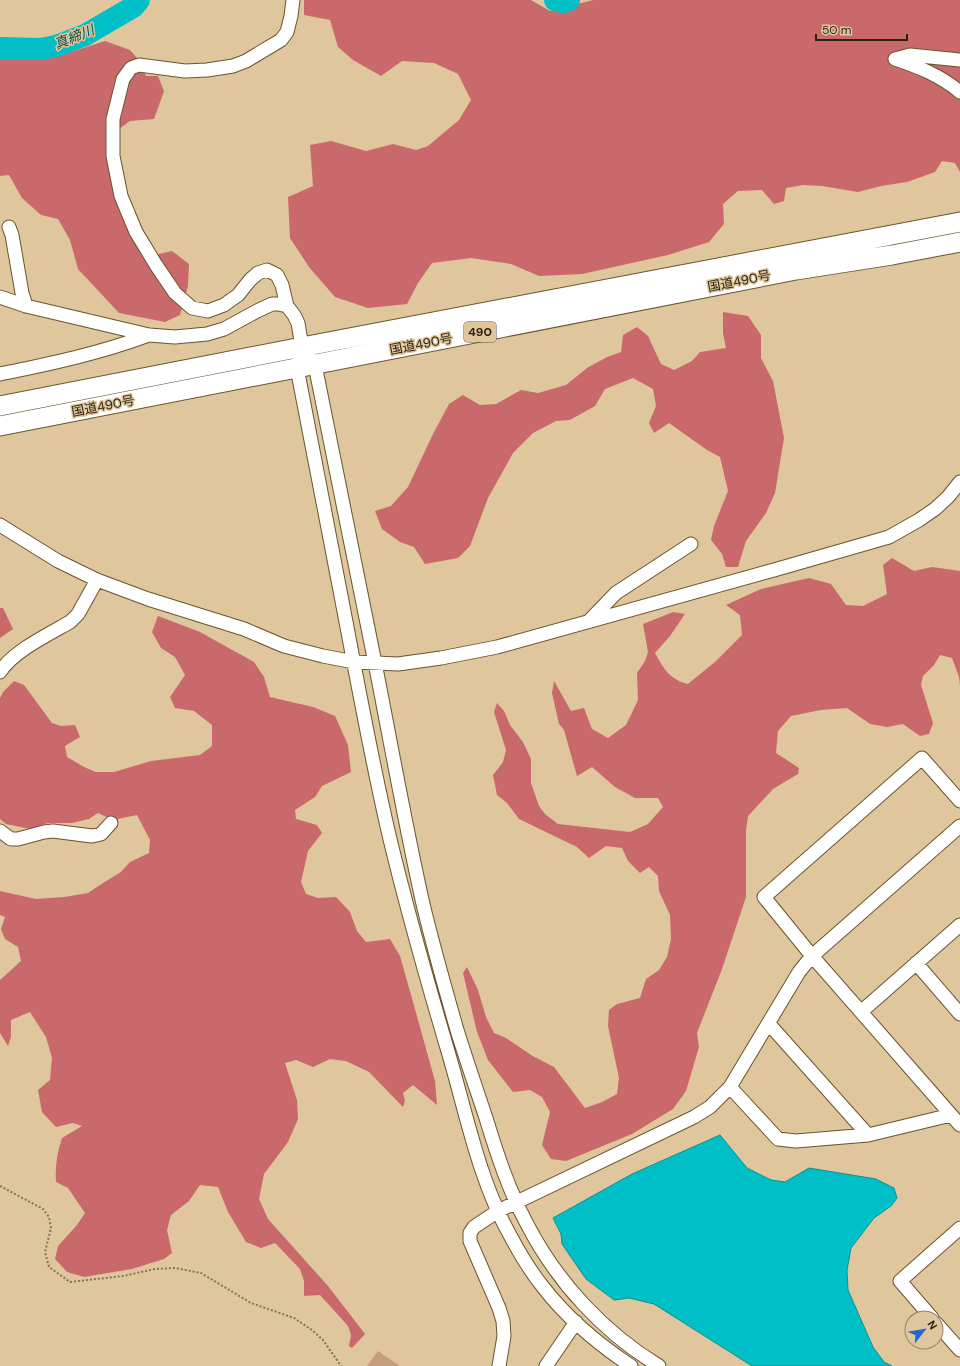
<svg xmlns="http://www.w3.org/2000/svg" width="960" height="1366" viewBox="0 0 960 1366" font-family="'DM Sans','Noto Sans JP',sans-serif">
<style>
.forest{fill:#ca696b}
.water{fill:#00bfc6;stroke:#0d9090}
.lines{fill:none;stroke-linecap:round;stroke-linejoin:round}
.river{stroke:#00bfc6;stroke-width:22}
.building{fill:#c59e80}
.minor-casing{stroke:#6a542e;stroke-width:15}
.highway-casing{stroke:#6a542e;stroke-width:21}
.path{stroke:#847256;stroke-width:2;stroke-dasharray:2 2;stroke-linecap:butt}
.minor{stroke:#fff;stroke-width:13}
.highway{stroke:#fff;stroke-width:19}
.labels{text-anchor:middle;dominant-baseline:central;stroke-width:3;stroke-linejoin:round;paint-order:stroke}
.shield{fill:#dfc69d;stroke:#62533c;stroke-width:1}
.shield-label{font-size:12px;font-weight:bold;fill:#2c2212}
.street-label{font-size:13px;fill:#2c2212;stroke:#dfc69d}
.water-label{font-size:14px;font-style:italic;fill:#094d50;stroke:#dfc69d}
</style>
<rect width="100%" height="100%" fill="#dfc69d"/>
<!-- forest -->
<path class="forest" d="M304 0H531L550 11 593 0H960V172L955 163 942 161 935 172 907 182 881 186 858 192 822 186 803 185 786 188 784 201 774 204 762 190 738 191 723 204 724 224 709 242 668 255 582 274 539 276 511 264 471 258 432 263 418 283 407 304 368 308 335 297 309 267 290 238 288 197 313 186 310 145 331 141 366 151 393 144 416 150 428 146 459 120 471 100 458 74 434 63 402 61 381 76 353 60 338 47 330 20 304 15Z
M105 41 130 50 138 59 146 76H158L164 91 154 119 130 121 108 137 110 177 127 220 146 257 172 251 189 264 188 286 180 315 165 322 119 313 78 269 70 240 58 219 41 215 22 198 9 175 0 176V54L24 59 55 57Z
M723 312 748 316 761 335V358L773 381 784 438 775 493 766 513 746 541 738 567H726L722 554 711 540 714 526 728 491 720 457 707 450 669 423 654 433 649 423 656 406 653 389 633 378 605 389 595 406 570 420 556 421 533 433 513 453 488 498 470 546 458 558 425 564 414 547 400 542 382 529 375 511 391 506 408 487 433 434 449 404 463 395 480 405 496 404 521 390 538 393 566 385 587 368 607 357 621 352 623 335 637 327 648 336 661 364 674 370 692 361 700 352 726 348 723 333Z
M892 558 914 571 932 567 960 571V685L959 677 952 658 940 655 934 665 923 676 921 685 933 723 929 734 920 736 903 724 887 727 870 724 847 708 821 710 791 716 778 731 776 753 799 768 798 774 773 789 748 816 746 830V897L722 969 697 1033 699 1047 686 1091 673 1109 632 1134 566 1161 551 1159 542 1145 550 1112 542 1097 530 1090 513 1092 488 1060 477 1032 463 973 467 967 478 990 486 1017 494 1033 506 1038 531 1055 554 1067 585 1108 602 1102 617 1094 619 1078 608 1026 609 1010 617 1004 640 998 646 979 659 970 667 957 671 939 670 915 659 891 658 876 649 867 640 873 628 861 622 848 606 846 589 858 577 847 519 819 507 803 497 795 493 775 503 762 506 750 494 712 497 703 504 711 510 725 523 742 531 759V783L539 806 545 814 558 824 630 832 648 824 663 807 658 798H635L615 787 592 767 577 776 564 730 559 724 552 693 554 681 571 711 584 708 592 729 608 738 626 725 638 700 637 673 645 661 648 652 643 624 673 612 685 614 670 636 655 653C664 669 669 679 688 684L716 661 742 635 740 615 726 605 761 589 809 578 831 584 846 605 863 606 887 594 883 565Z
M0 608H3L13 629 0 638Z
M158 616 200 632 254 662 264 677 270 697 313 707 335 716 348 745 351 772 322 786 315 797 295 810 296 819 317 825 322 833 308 851 301 882 306 894 318 898 336 897 350 912 357 931 366 942 390 939 400 956 413 1002 435 1081 437 1105 413 1085 403 1093 405 1101 403 1107 369 1072 346 1061 330 1059 313 1067 296 1060 285 1063 297 1100 298 1119 288 1142 264 1174 259 1199 268 1219 328 1286 365 1334 352 1348 349 1346 351 1335 348 1326 320 1295 304 1296V1281L300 1269 275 1243 261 1248 246 1242 228 1212 218 1187 200 1185 189 1201 171 1215 167 1230 172 1253 164 1259 132 1269 84 1277 67 1272 55 1259 58 1246 77 1225 85 1213 68 1188 56 1182C55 1166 57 1153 62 1138L82 1126 73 1123 56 1127 42 1112 38 1090 50 1080 52 1058 46 1037 30 1012 11 1020V1037L8 1046 0 1033V980L21 961 18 947 5 939 1 929 5 917 0 915V891L36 899 64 897 88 893 103 883 121 872 130 862 149 853 150 840 137 815 113 820 98 813 89 819 72 823H48L30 829 6 824 0 819V698L3 692 14 681 24 685 52 723 61 726 75 725 80 737 65 746 67 757 84 767 96 772H114L151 761 200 755 212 746V725L194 711 175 708 170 697 185 675 175 657 161 648 152 632Z"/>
<!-- water -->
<path class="water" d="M720 1135 747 1168 771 1180 785 1182 809 1168 876 1179 894 1188 897 1198 891 1206 874 1218 851 1248 847 1270 848 1290 873 1347 884 1362 892 1366H752L654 1304 629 1298 614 1300 586 1279 562 1244 561 1234 553 1218 632 1174Z"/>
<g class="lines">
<!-- river -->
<path class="river" d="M555 0 563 2 569 0
M0 48 40 49 56 46 85 35 133 7 139 0"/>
</g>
<!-- building -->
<path class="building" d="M378 1351 400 1366H367Z"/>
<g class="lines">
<defs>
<path id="minor" d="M293 0 291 16 287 32 281 40 246 61 233 66 207 70 185 71 139 65 131 68 123 79 113 119V156L121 196 136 232 156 265 175 293 192 308 208 311 224 305 238 295 250 280 258 273 267 270 277 275 282 285 287 306 294 315 298 323 302 347 315 365C335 464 355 564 375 663 391 744 405 824 423 904 433 946 445 988 457 1030 466 1059 476 1088 486 1118 497 1154 509 1191 527 1224 557 1282 603 1332 659 1366
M895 59C919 67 941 76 960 92
M895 59 910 55 960 60
M9 227 12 235 22 293 26 306
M0 297 26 306 149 335 175 337 207 334 224 329 257 311 272 304H278L287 306
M299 360 297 368C310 438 324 506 337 575 354 662 369 749 389 835 406 906 426 977 447 1048 466 1111 478 1179 511 1237 520 1254 531 1272 543 1287 567 1318 598 1344 631 1366
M0 374C50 364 101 353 149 335
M0 525 58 561 97 580 148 599 244 629 284 646 323 656 354 662 398 664 441 658 497 647 774 570 889 537 919 520 935 509 948 497 960 482
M589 621 616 593 691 544
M0 672C12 652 49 634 70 622L78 614 97 580
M960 801 922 758 764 897 812 956 960 1125
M0 831 11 839H18L44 832 53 831 92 836 101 834 111 823
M916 963 960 1014
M862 1011 960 925
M769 1024 868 1135
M730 1087 778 1139 796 1141 868 1135 951 1115
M932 1318 900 1281 960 1228
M936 1323 960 1350
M499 1366 504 1336 503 1321 499 1308 470 1241V1233L474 1227 498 1211 694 1117 710 1107 730 1087 799 972 812 956 960 826
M546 1366 576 1322"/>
<path id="highway" d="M0 406 302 347 960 222
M0 426 796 270 892 255 960 242"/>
</defs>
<!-- minor casing -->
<use href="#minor" class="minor-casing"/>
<!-- highway casing -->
<use href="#highway" class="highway-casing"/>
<!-- path -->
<path class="path" d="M0 1186 43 1209 49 1217 51 1228 45 1252 49 1267 70 1282 123 1276 155 1269 175 1268 201 1273 251 1303 294 1318 312 1330 323 1340 341 1366"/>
<!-- minor -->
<use href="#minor" class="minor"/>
<!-- highway -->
<use href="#highway" class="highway"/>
</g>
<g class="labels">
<!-- shield labels -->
<rect class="shield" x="464" y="322" width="32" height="20" rx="3"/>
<g class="shield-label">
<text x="480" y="332">490</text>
</g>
<!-- street labels -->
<g class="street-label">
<text transform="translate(739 281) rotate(-11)">国道490号</text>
<text transform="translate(421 344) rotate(-11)">国道490号</text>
<text transform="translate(103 406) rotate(-11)">国道490号</text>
</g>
<!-- water labels -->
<g class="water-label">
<text transform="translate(74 37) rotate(-22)">真締川</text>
</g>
</g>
<!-- north arrow -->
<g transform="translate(924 1330) rotate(59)"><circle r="19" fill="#dfc69d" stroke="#978465"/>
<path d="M0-3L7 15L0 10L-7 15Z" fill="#2367d3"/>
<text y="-6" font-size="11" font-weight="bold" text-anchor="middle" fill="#2c2212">N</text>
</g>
<!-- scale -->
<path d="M816 34v6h91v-6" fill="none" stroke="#2c2212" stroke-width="2"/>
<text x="822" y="34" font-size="12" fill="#2c2212" stroke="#dfc69d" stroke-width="3" paint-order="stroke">50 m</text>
</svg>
